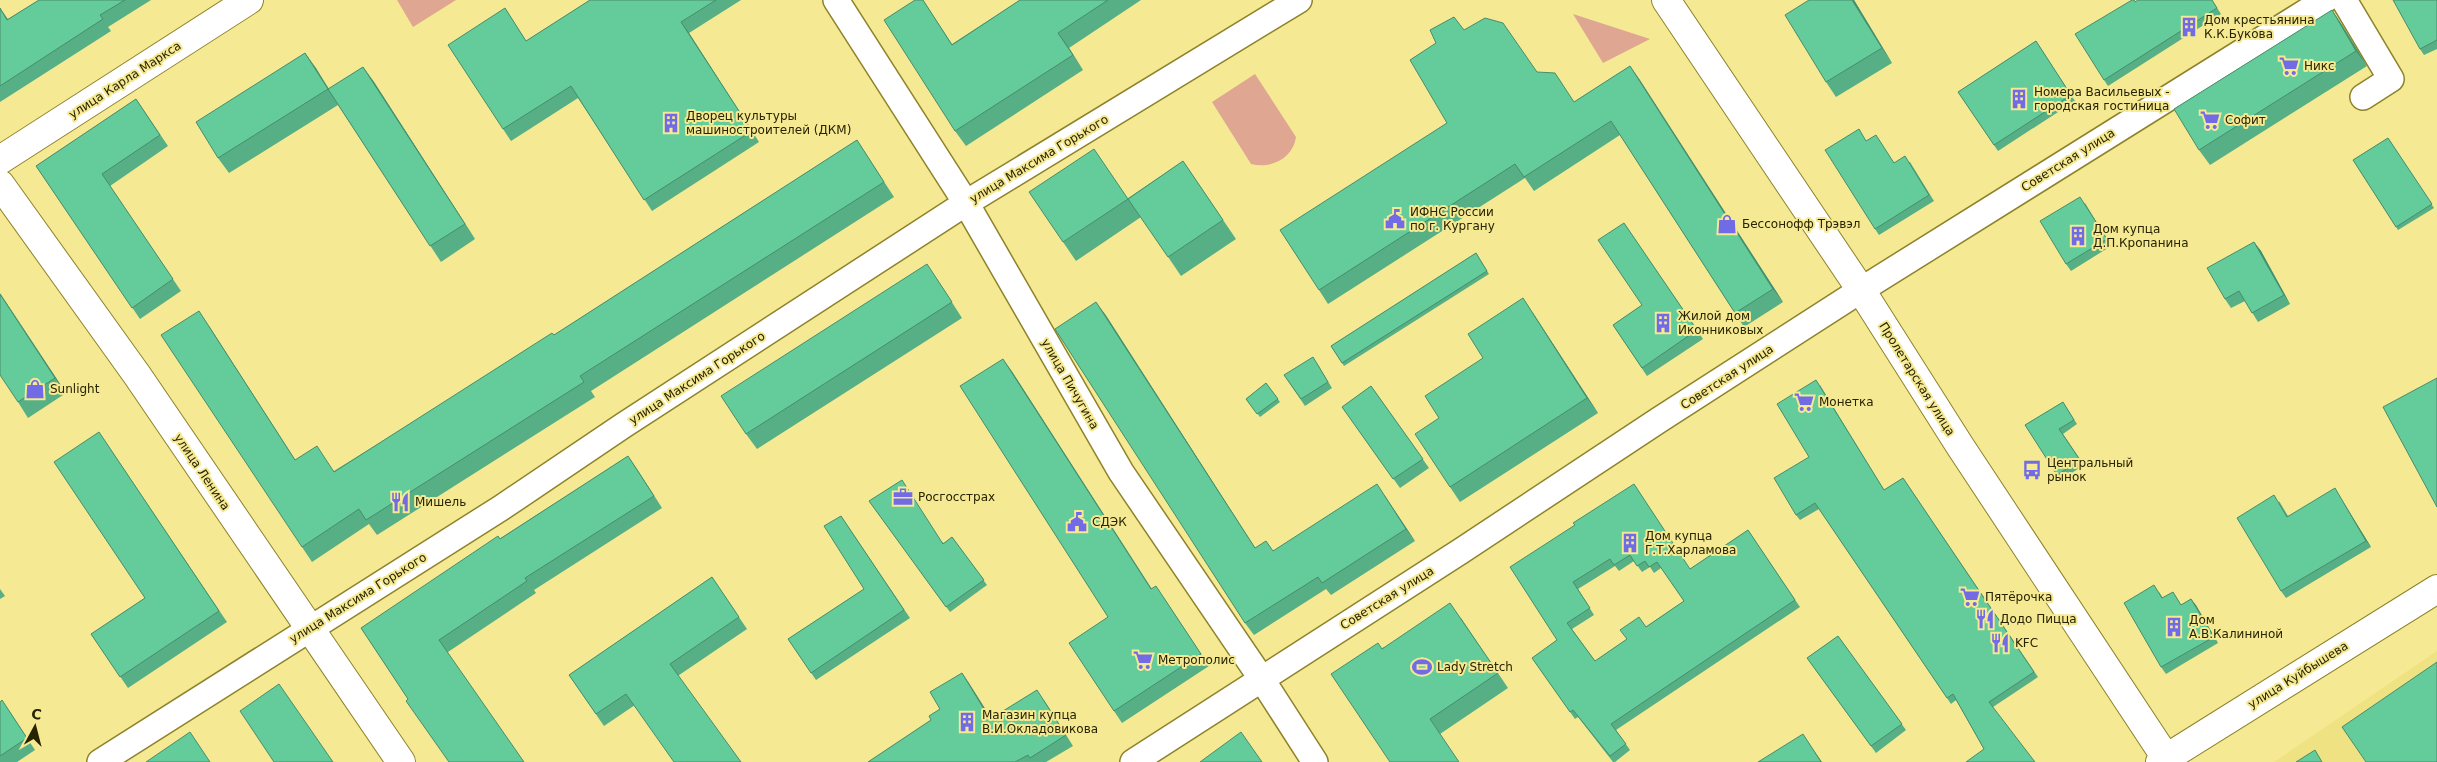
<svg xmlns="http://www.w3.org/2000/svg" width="2437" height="762" viewBox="0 0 2437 762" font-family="'DejaVu Sans',sans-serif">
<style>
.built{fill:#efe283}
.green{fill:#dfa692}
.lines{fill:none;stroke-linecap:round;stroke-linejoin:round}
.minor-casing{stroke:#8e822a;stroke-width:28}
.major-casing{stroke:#8e822a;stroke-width:30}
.minor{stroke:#fff;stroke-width:25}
.major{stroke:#fff;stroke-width:28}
.wall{fill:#56af85;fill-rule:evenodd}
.shaded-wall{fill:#468e6c}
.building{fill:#64cb9b;stroke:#468e6c;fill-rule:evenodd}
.labels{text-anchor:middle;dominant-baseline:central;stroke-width:4;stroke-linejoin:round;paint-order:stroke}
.poi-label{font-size:12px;fill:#282300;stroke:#f5e993;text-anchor:start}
.street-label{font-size:12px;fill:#282300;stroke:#f5e993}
</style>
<rect width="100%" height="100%" fill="#f5e993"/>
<!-- built -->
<path class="built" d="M2437 651V762H2274Z"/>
<!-- green -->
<path class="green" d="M397 0H456L413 27Z
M1573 14 1650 39 1603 63Z
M1255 74 1296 137C1293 159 1270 169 1251 164L1212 102Z"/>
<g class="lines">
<defs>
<path id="minor" d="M836 0 966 203 1121 472 1261 678 1315 762
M2344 0 2391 79 2363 97
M100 762 501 508 624 425 966 203 1299 0
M1133 762 1461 551 1659 420 1861 290 2325 0"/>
<path id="major" d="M1666 0 1861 290 1960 446 2166 758
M0 160 249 0
M0 184 137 375 401 762
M2160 762 2437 589"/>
</defs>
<!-- minor casing -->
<use href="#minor" class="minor-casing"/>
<!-- major casing -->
<use href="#major" class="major-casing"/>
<!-- minor -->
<use href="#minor" class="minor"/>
<!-- major -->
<use href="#major" class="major"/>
</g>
<!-- wall -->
<path class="wall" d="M39 0H151L108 27 111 31 0 102V8L8 19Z
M590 0H741L689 33 759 142 652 211 578 98 511 141 503 129 505 8 526 41Z
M923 0 952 44 1020 0H1141L1069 48 1083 70 966 146 955 131Z
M1854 0 1892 63 1836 97 1826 82Z
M2212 0 2221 14 2108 86 2104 80 2135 2Z
M2437 0V49L2424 55 2420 49Z
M2332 10 2342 25 2367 66 2210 165 2199 150Z
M1464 30 1537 72 1574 102 1630 66 1783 302 1744 327 1620 135 1534 191 1525 178 1328 304 1319 290 1447 123 1436 43Z
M2036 41 2075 101 1998 151 1958 92Z
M305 53 329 89 363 67 374 82 475 239 441 262 338 105 229 173 218 158Z
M136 99 168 146 110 186 181 291 140 319 36 166Z
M2388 138 2434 208 2398 230 2353 160Z
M857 140 894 197 591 391 595 397 377 535 369 524 312 562 302 547 209 326 295 460 334 471 554 335Z
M1867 141 1895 163 1910 162 1934 201 1879 235 1875 229Z
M1183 161 1236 239 1181 276 1141 217 1076 261 1063 242Z
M2085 203 2111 246 2071 271 2066 264Z
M1624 223 1703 339 1647 376 1613 325 1642 305Z
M2254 242 2261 251 2290 304 2258 322 2245 301 2231 308 2225 299Z
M1476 253 1489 274 1344 366 1331 346Z
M937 279 962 318 757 449 746 434Z
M0 293 66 393 28 418 18 402Z
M1533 313 1598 413 1460 502 1450 487 1439 418Z
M1105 314 1255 548 1273 551 1385 496 1415 541 1331 595 1326 589 1254 635 1245 623Z
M1317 363 1332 388 1305 406 1284 375Z
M1011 370 1152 589 1164 598 1209 666 1122 723 1114 711 1108 617Z
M1266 383 1280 402 1260 417 1246 399Z
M1820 385 1884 490 1903 478 2038 677 1993 707 1984 749 1956 700 1951 704 1819 509 1800 520 1796 515 1809 457Z
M1371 386 1429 468 1400 488 1342 407Z
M2063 402 2077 424 2063 434 2084 465 2061 480 2025 425Z
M107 444 227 622 128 688 91 634 145 598Z
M628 456 662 508 534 590 536 593 448 652 408 699 361 628Z
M2339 495 2371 547 2286 598 2281 591 2279 501 2288 516Z
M869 501 944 543 952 537 987 585 950 612Z
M841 516 910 618 816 680 788 639 864 589Z
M1575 525 1690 569 1748 530 1800 607 1616 730 1630 750 1615 762H1613L1578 717 1575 719 1532 658 1557 640ZM1634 561 1642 572 1650 567 1654 573 1661 568 1684 601 1595 661 1572 629 1594 615 1578 589 1615 566 1619 571Z
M712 577 747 629 604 726 569 675Z
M0 589 5 596 0 599Z
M2159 592 2163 598 2173 592 2181 605 2191 599 2218 643 2166 674 2161 667Z
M1461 618 1508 688 1440 734 1382 648Z
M1838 636 1906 730 1876 753 1807 658Z
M962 673 991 719 1044 700 1073 746 1046 762H868L931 720 940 709Z
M0 702 10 712 35 750 17 762H0Z"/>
<!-- shaded-wall -->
<path class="shaded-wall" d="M1852 0H1854L1892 63 1882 48Z
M2332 10 2342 25 2367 66 2356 51Z
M681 22 689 33 759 142 752 131Z
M1058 33 1069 48 1083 70 1073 55Z
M305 53 316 68 338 104 328 89Z
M1630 66 1640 80 1783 302 1773 289Z
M363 67 374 82 475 239 465 224Z
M2254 242 2261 251 2290 304 2284 295Z
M0 293 66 393 55 378Z
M1523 298 1533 313 1598 413 1587 398Z
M1096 302 1105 314 1263 560 1255 548Z
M199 311 209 326 305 475 295 460Z
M1003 359 1011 370 1159 601 1151 589Z
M628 456 637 469 662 508 654 496Z
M1377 484 1415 541 1406 529Z
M2335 488 2339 495 2371 547 2366 541Z
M2191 599 2196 605 2218 643 2214 637Z
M962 673 969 683 998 729 990 719Z
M1803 734 1813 749 1822 762H1821Z"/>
<!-- building -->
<path class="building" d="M39 0H125L100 15 103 19 0 86V8L7 20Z
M590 0H716L681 22 752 131 644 200 571 86 503 129 448 45 505 8 526 41Z
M915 0H923L952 45 1020 0H1108L1058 33 1073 55 955 131 884 20Z
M1809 0H1852L1882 48 1826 82 1785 15Z
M2132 0H2134L2135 2 2138 0H2212L2217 8 2104 80 2075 34Z
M2393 0H2437V40L2420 49Z
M2332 10 2356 51 2199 150 2174 109Z
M1454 17 1464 30 1485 18 1503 23 1537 72 1555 73 1574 102 1630 66 1773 289 1735 313 1611 121 1524 177 1515 164 1319 290 1280 230 1447 123 1410 60 1436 43 1430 30Z
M2036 41 2071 95 1994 145 1958 92Z
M305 53 328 89 218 158 196 122Z
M363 67 465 224 430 246 328 89Z
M136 99 160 135 102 174 173 279 132 308 36 166Z
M1859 129 1866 141 1876 135 1894 163 1905 156 1929 195 1875 229 1825 150Z
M2388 138 2432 204 2396 227 2353 160Z
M857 140 884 182 580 376 584 382 366 520 359 509 302 547 161 335 199 311 295 460 317 446 334 472 552 333 554 335Z
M1094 149 1128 199 1063 242 1029 192Z
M1183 161 1223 220 1168 257 1128 199Z
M2080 197 2107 239 2066 264 2040 221Z
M1624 223 1697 330 1642 368 1613 325 1642 305 1598 240Z
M2254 242 2284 295 2252 313 2239 291 2225 299 2207 268Z
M1476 253 1487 271 1342 363 1331 346Z
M927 264 952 302 746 434 721 396Z
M0 294 55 378 18 402 0 375Z
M1523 298 1587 398 1450 487 1415 434 1439 418 1425 396 1483 358 1468 334Z
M1096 302 1255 548 1266 541 1273 551 1377 484 1406 529 1322 583 1318 577 1245 623 1055 329Z
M1313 357 1328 382 1301 399 1284 375Z
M1003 359 1151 589 1156 586 1201 654 1114 711 1069 643 1108 617 960 386Z
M2437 378V507L2383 407Z
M1816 380 1884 490 1903 478 2034 672 1989 702 2035 762H1966L1984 749 1953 694 1947 698 1815 503 1796 515 1774 478 1809 457 1777 404Z
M1266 383 1278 399 1257 414 1246 399Z
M1371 386 1423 459 1393 479 1342 407Z
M2063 402 2074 420 2059 429 2080 460 2057 475 2025 425Z
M99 432 219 611 120 677 91 634 145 598 54 462Z
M628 456 654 496 525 578 527 581 439 640 524 762H449L406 701 408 699 361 628 498 536 500 539Z
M902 480 943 544 952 537 984 580 946 607 869 501Z
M1634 484 1690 569 1748 530 1795 600 1611 724 1626 744 1610 756 1573 710 1570 712 1532 658 1557 640 1510 567 1575 525 1573 523ZM1630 555 1637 566 1645 561 1649 567 1657 562 1684 601 1646 627 1639 617 1620 630 1627 639 1595 661 1567 623 1590 608 1573 582 1610 559 1614 565Z
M2335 488 2366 541 2281 591 2237 518 2274 495 2287 517Z
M841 516 904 610 811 673 788 639 864 589 824 526Z
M712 577 739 617 670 664 741 762H674L626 694 596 714 569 675Z
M2154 585 2162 598 2173 592 2181 605 2191 599 2214 637 2161 667 2124 603Z
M1450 603 1498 673 1430 719 1459 762H1390L1331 674 1378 643 1382 649Z
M1838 636 1902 724 1871 746 1807 658Z
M2437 662V762H2366L2342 727Z
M962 673 990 719 1037 690 1066 735 1030 758 1028 755 1015 762H868L931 720 929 716 940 709 930 692Z
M279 684 333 762H274L240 711Z
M2 700 27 738 0 756V702Z
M190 732 210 762H146Z
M1241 732 1262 762H1200Z
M1803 734 1821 762H1758Z
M2315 750 2322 762H2296Z"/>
<!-- icons -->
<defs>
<symbol id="building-bare" viewBox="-9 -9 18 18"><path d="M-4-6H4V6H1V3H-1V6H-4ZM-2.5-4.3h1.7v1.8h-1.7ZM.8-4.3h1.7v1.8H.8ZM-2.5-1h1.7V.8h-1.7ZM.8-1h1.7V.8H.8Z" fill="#716ce6" stroke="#f5e993" stroke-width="2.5" paint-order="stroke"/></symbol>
<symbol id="supermarket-bare" viewBox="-9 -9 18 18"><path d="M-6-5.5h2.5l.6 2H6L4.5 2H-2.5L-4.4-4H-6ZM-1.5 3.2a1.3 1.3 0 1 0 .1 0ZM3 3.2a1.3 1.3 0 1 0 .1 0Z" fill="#716ce6" stroke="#f5e993" stroke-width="2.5" paint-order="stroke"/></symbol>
<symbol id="civic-bare" viewBox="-9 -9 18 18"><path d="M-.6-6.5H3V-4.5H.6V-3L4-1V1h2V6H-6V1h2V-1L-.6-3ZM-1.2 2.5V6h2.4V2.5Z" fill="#716ce6" stroke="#f5e993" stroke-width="2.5" paint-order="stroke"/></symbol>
<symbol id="shop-bare" viewBox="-9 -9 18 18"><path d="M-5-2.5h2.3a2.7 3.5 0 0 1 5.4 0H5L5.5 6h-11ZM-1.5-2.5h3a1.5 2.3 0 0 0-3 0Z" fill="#716ce6" stroke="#f5e993" stroke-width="2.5" paint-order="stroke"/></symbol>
<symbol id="bus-bare" viewBox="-9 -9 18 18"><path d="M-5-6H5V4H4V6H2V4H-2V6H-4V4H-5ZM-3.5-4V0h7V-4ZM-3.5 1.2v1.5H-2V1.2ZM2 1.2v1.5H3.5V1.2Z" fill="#716ce6" stroke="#f5e993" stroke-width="2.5" paint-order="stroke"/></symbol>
<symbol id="office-bare" viewBox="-9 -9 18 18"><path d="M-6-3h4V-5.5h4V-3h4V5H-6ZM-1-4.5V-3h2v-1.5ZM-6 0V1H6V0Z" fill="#716ce6" stroke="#f5e993" stroke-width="2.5" paint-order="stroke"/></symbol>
<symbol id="restaurant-bare" viewBox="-9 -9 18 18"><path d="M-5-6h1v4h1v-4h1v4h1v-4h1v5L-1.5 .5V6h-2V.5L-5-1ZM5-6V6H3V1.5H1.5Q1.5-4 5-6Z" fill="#716ce6" stroke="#f5e993" stroke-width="2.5" paint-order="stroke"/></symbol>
<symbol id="stadium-bare" viewBox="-9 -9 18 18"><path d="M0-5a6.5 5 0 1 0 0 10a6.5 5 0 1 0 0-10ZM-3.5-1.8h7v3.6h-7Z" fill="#716ce6" stroke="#f5e993" stroke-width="2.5" paint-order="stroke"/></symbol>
</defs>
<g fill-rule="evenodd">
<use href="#building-bare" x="2175" y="13" width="28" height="28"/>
<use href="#supermarket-bare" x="2275" y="52" width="28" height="28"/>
<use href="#building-bare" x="2005" y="85" width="28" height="28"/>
<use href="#supermarket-bare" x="2196" y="106" width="28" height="28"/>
<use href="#building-bare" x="657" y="109" width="28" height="28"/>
<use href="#civic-bare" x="1381" y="205" width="28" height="28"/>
<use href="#shop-bare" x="1713" y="210" width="28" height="28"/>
<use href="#building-bare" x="2064" y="222" width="28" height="28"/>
<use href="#building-bare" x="1649" y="309" width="28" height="28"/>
<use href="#shop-bare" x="21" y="375" width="28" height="28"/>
<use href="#supermarket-bare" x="1790" y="388" width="28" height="28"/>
<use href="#bus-bare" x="2018" y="456" width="28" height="28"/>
<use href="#office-bare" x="889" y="483" width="28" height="28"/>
<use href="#restaurant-bare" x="386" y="488" width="28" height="28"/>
<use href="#civic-bare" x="1063" y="508" width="28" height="28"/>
<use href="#building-bare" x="1616" y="529" width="28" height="28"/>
<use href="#supermarket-bare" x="1956" y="583" width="28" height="28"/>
<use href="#restaurant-bare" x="1971" y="605" width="28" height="28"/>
<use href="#building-bare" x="2160" y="613" width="28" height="28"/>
<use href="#restaurant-bare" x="1986" y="629" width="28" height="28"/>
<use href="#supermarket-bare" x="1129" y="646" width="28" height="28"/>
<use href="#stadium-bare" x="1408" y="653" width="28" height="28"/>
<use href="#building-bare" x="953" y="708" width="28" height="28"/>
</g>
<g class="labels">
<!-- poi labels -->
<g class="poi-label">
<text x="2204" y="20">Дом крестьянина<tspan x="2204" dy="14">К.К.Букова</tspan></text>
<text x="2304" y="66">Никс</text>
<text x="2034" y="92">Номера Васильевых -<tspan x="2034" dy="14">городская гостиница</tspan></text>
<text x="686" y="116">Дворец культуры<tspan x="686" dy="14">машиностроителей (ДКМ)</tspan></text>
<text x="2225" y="120">Софит</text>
<text x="1410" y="212">ИФНС России<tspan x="1410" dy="14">по г. Кургану</tspan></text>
<text x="1742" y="224">Бессонофф Трэвэл</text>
<text x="2093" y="229">Дом купца<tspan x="2093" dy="14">Д.П.Кропанина</tspan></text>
<text x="1678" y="316">Жилой дом<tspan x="1678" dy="14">Иконниковых</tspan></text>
<text x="50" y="389">Sunlight</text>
<text x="1819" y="402">Монетка</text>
<text x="2047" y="463">Центральный<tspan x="2047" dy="14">рынок</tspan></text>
<text x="918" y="497">Росгосстрах</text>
<text x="415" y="502">Мишель</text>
<text x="1092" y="522">СДЭК</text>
<text x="1645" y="536">Дом купца<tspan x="1645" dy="14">Г.Т.Харламова</tspan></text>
<text x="1985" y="597">Пятёрочка</text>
<text x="2000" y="619">Додо Пицца</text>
<text x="2189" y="620">Дом<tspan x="2189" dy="14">А.В.Калининой</tspan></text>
<text x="2015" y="643">KFC</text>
<text x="1158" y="660">Метрополис</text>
<text x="1437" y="667">Lady Stretch</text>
<text x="982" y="715">Магазин купца<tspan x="982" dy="14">В.И.Окладовикова</tspan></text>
</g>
<!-- street labels -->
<g class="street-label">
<text transform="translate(125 80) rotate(-33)">улица Карла Маркса</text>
<text transform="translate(1039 159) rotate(-31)">улица Максима Горького</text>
<text transform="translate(2068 160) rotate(-32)">Советская улица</text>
<text transform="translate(1727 377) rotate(-33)">Советская улица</text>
<text transform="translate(697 378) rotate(-33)">улица Максима Горького</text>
<text transform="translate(1917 379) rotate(58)">Пролетарская улица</text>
<text transform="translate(1070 384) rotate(60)">улица Пичугина</text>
<text transform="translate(202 472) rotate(56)">улица Ленина</text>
<text transform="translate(358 598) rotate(-32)">улица Максима Горького</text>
<text transform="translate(1387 598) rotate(-32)">Советская улица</text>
<text transform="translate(2298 675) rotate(-32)">улица Куйбышева</text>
</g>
</g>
<!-- north arrow -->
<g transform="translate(35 727) rotate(7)" stroke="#f5e993" stroke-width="4" paint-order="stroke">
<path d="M0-4L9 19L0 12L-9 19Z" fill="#282300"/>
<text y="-8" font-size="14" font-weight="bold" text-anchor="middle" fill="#282300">С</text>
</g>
</svg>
